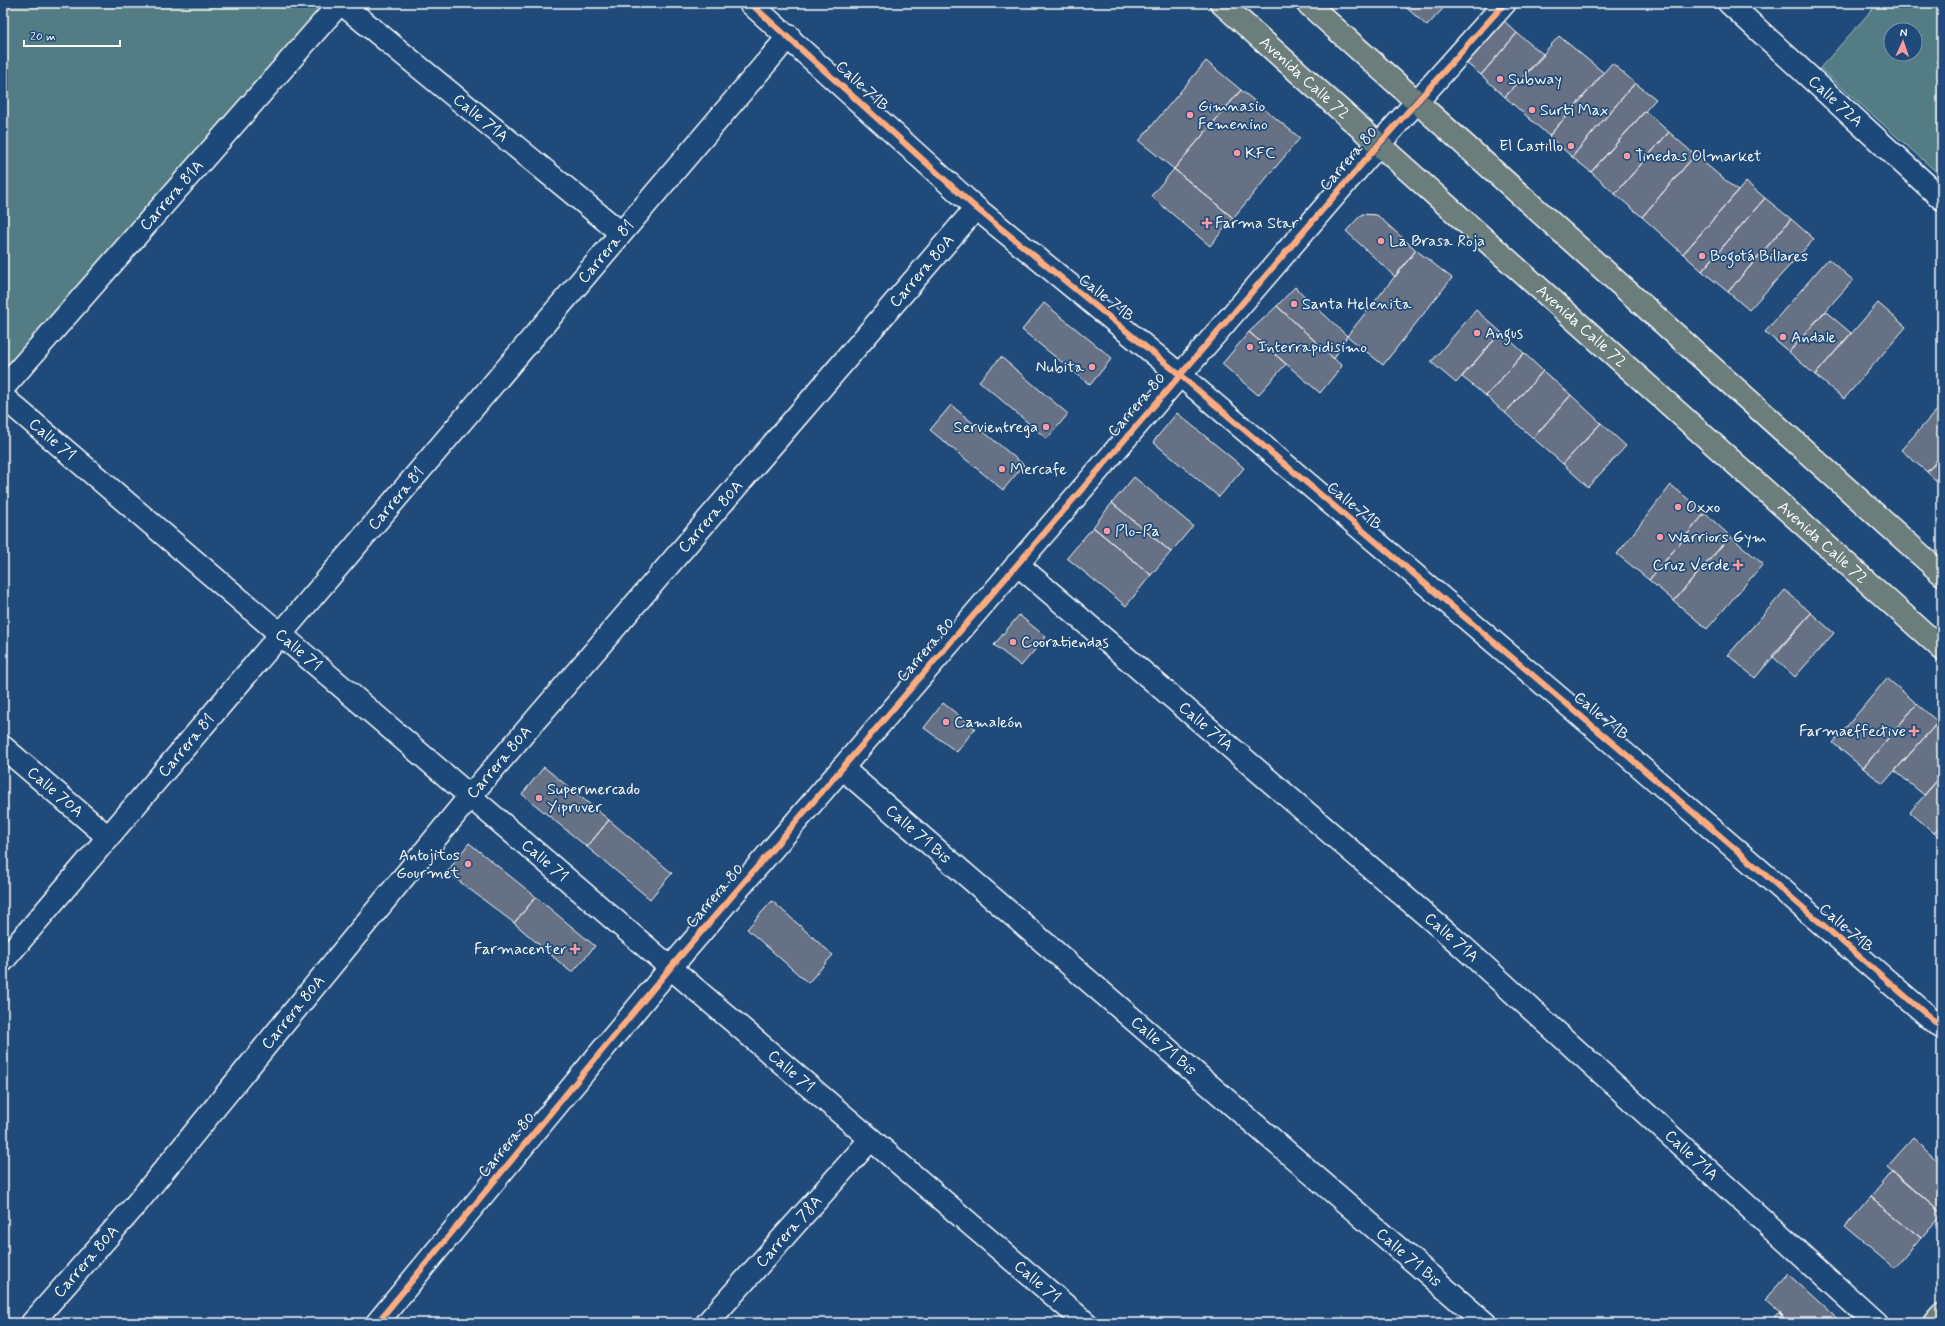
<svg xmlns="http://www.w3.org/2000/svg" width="1945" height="1326" viewBox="0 0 1945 1326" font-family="Mynerve,sans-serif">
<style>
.green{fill:#527c84;stroke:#a8bec2;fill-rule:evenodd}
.building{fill:#667185;stroke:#fff}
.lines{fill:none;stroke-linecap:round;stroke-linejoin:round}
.minor-casing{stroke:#fff;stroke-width:25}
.major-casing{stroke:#fff;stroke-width:25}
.minor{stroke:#1f4a7a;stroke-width:22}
.major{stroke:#6c7e7c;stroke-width:22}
.cycleway-casing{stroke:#1f4a7a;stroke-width:8}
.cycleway{stroke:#ffac80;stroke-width:6}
.poi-dot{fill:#ff9aa2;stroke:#1f4a7a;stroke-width:1.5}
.labels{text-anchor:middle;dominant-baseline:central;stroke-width:3.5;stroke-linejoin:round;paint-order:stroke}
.street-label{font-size:16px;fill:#fff;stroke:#1f4a7a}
.poi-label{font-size:16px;fill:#fff;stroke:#1f4a7a;text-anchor:start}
</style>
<rect width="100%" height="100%" fill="#1f4a7a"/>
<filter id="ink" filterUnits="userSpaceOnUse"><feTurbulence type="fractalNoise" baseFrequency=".025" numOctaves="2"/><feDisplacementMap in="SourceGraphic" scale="8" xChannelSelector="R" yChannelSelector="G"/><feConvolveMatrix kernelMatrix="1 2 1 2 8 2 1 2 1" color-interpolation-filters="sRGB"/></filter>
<g filter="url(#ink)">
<!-- green -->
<path class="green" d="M3 3H319L323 6 9 373 3 368Z
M1878 3H1942V177L1820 68ZM1891 30H1915V54H1891Z"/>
<!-- building -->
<path class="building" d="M1401 3H1448L1427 26Z
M1502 19 1517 33 1481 75 1465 62Z
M1517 33 1544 55 1505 97 1481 75Z
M1559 36 1604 73 1549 136 1505 97Z
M1206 61 1241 90 1174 169 1139 141Z
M1612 63 1635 83 1572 157 1549 136Z
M1635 83 1656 99 1591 172 1572 157Z
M1241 90 1300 138 1233 218 1174 169Z
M1645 111 1669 132 1615 194 1591 172Z
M1669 132 1695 155 1642 217 1615 194Z
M1695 155 1738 191 1683 254 1642 217Z
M1174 169 1233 218 1210 246 1151 196Z
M1746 182 1765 198 1702 271 1683 254Z
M1765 198 1791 219 1728 292 1702 271Z
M1362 214 1377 215 1416 250 1395 277 1346 231Z
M1791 219 1814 239 1749 310 1728 292Z
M1416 250 1452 278 1383 365 1347 336Z
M1828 259 1853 280 1789 352 1765 332Z
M1295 287 1347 336 1334 359 1277 306Z
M1044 303 1112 358 1090 385 1022 330Z
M1878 303 1906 327 1844 399 1815 375Z
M1277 306 1342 366 1320 393 1249 332Z
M1476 310 1501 332 1456 383 1431 362Z
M1825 311 1851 333 1815 375 1789 352Z
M1249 332 1286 364 1258 395 1222 364Z
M1501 332 1524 353 1486 396 1462 377Z
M1524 353 1543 371 1505 413 1486 396Z
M1001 357 1068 414 1047 439 979 381Z
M1543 371 1571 395 1533 438 1505 413Z
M1571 395 1601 423 1563 464 1533 438Z
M951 405 1024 465 1003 490 930 430Z
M1937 410 1942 414V455L1927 472 1901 450Z
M1177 413 1244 468 1219 497 1153 442Z
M1601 423 1626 446 1588 487 1563 464Z
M1942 455V486L1927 472Z
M1134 477 1193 526 1171 552 1112 503Z
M1671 485 1705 513 1649 580 1617 554Z
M1112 503 1171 552 1151 575 1093 527Z
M1705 513 1730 536 1674 601 1649 580Z
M1093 527 1151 575 1126 606 1067 558Z
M1730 536 1763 564 1707 629 1674 601Z
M1785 590 1811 613 1755 678 1728 655Z
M1811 613 1834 633 1795 677 1772 656Z
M1019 615 1046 637 1021 666 994 645Z
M1887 678 1917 704 1863 768 1833 743Z
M943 703 975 728 957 752 924 728Z
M1917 704 1938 722 1883 784 1863 768Z
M1938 722 1942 726V775L1924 795 1895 771Z
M544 767 609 820 587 847 522 794Z
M1942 775V825L1934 833 1910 812Z
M609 820 672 873 650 899 587 847Z
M1942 825V840L1934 833Z
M469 843 536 897 514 923 447 872Z
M536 897 595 946 572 973 514 923Z
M772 901 833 955 808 983 747 929Z
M1913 1138 1942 1164V1214L1887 1167Z
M1893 1171 1942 1214 1921 1238 1871 1197Z
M1871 1197 1921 1238 1895 1269 1845 1227Z
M1788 1274 1842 1323H1790L1764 1300Z
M1780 1313 1790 1323H1770Z"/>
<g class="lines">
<defs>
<g id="minor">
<path id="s1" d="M341 3 621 233"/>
<path d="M750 3 976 208 1180 375 1629 757 1942 1028"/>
<path id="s2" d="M1729 3 1942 199"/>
<path id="s3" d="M3 388 340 3"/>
<path id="s4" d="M3 397 1086 1323"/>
<path id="s5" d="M1017 564 1462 946 1876 1323"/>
<path id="s6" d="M3 747 108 837"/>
<path id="s7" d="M842 768 1485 1323"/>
<path id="s8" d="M3 961 789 36"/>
<path id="s9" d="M32 1323 133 1208 470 796 976 208"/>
<path d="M377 1323 671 967 1379 144 1505 3"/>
<path id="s10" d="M707 1323 871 1139"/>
</g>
<g id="major">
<path id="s11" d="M1221 3 1942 649"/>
<path d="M1307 3 1942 574"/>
<path d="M1935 1323 1942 1315"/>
</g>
</defs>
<!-- minor casing -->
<use href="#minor" class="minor-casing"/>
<!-- major casing -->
<use href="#major" class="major-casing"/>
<!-- minor -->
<use href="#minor" class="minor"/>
<!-- major -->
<use href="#major" class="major"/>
<defs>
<path id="cycleway" d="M750 3 976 208 1180 375 1629 757 1942 1028
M377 1323 671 967 1379 144 1505 3"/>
</defs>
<!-- cycleway casing -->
<use href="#cycleway" class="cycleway-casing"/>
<!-- cycleway -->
<use href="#cycleway" class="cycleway"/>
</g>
</g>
<!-- markers -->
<g class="poi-dot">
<circle cx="1500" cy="79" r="4"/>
<circle cx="1532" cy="110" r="4"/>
<circle cx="1190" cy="115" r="4"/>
<circle cx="1571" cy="146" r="4"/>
<circle cx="1237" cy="153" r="4"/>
<circle cx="1627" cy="156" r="4"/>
<path d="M1205 217h4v4h4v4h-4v4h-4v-4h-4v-4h4z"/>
<circle cx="1381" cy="241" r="4"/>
<circle cx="1702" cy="256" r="4"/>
<circle cx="1294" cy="304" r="4"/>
<circle cx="1477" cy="333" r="4"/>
<circle cx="1783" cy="337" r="4"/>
<circle cx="1250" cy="347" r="4"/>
<circle cx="1092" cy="367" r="4"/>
<circle cx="1046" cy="427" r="4"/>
<circle cx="1002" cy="469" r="4"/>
<circle cx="1678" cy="507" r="4"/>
<circle cx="1107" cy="531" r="4"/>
<circle cx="1660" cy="537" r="4"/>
<path d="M1736 559h4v4h4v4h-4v4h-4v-4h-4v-4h4z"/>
<circle cx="1013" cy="642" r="4"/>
<circle cx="946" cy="722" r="4"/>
<path d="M1912 725h4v4h4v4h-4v4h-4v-4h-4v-4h4z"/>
<circle cx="539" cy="798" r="4"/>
<circle cx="468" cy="864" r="4"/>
<path d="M573 943h4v4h4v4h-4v4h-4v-4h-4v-4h4z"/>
</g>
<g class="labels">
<!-- street labels -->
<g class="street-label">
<text stroke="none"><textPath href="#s11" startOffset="112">Avenida Calle 72</textPath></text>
<text transform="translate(862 86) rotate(43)">Calle 71B</text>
<text stroke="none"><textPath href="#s2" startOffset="145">Calle 72A</textPath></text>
<text stroke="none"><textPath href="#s1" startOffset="181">Calle 71A</textPath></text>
<text transform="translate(1349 159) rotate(-49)">Carrera 80</text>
<text stroke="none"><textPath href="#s3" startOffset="256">Carrera 81A</textPath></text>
<text stroke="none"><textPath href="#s8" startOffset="931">Carrera 81</textPath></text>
<text stroke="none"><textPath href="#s9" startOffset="1378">Carrera 80A</textPath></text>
<text transform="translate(1106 298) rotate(39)">Calle 71B</text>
<text stroke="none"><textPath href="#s11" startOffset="484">Avenida Calle 72</textPath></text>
<text transform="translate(1137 405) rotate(-49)">Carrera 80</text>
<text stroke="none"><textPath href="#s4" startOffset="65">Calle 71</textPath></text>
<text stroke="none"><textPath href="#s8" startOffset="607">Carrera 81</textPath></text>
<text transform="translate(1354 506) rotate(40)">Calle 71B</text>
<text stroke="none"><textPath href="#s9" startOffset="1054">Carrera 80A</textPath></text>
<text stroke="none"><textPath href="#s11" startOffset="808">Avenida Calle 72</textPath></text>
<text stroke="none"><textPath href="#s4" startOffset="389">Calle 71</textPath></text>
<text transform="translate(926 650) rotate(-49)">Carrera 80</text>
<text transform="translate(1601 716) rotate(40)">Calle 71B</text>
<text stroke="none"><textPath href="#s5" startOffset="249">Calle 71A</textPath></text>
<text stroke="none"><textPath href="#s8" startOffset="283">Carrera 81</textPath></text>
<text stroke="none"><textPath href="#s9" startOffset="730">Carrera 80A</textPath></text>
<text stroke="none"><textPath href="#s6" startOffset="69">Calle 70A</textPath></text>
<text stroke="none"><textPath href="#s7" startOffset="101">Calle 71 Bis</textPath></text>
<text stroke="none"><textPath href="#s4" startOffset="713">Calle 71</textPath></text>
<text transform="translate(715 896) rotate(-49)">Carrera 80</text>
<text transform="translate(1846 928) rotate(41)">Calle 71B</text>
<text stroke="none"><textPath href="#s5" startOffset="573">Calle 71A</textPath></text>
<text stroke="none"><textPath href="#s9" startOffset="406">Carrera 80A</textPath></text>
<text stroke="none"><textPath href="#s7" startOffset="425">Calle 71 Bis</textPath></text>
<text stroke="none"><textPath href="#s4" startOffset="1037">Calle 71</textPath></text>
<text transform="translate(507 1145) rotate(-50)">Carrera 80</text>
<text stroke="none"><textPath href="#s5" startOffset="897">Calle 71A</textPath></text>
<text stroke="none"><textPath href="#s10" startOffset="123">Carrera 78A</textPath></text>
<text stroke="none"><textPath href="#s7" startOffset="749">Calle 71 Bis</textPath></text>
<text stroke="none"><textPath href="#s9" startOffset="82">Carrera 80A</textPath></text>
<text stroke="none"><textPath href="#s4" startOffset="1361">Calle 71</textPath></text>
</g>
<!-- poi labels -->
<g class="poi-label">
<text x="1508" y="79">Subway</text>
<text x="1198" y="106">Gimnasio<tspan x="1198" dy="18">Femenino</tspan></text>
<text x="1540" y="110">Surti Max</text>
<text x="1563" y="146" text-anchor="end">El Castillo</text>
<text x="1245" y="153">KFC</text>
<text x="1635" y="156">Tinedas Olmarket</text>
<text x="1215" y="223">Farma Star</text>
<text x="1389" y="241">La Brasa Roja</text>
<text x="1710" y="256">Bogotá Billares</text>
<text x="1302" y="304">Santa Helenita</text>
<text x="1485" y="333">Angus</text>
<text x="1791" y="337">Andale</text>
<text x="1258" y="347">Interrapidisimo</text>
<text x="1084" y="367" text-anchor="end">Nubita</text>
<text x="1038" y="427" text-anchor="end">Servientrega</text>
<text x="1010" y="469">Mercafe</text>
<text x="1686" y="507">Oxxo</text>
<text x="1115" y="531">Plo-Pa</text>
<text x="1668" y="537">Warriors Gym</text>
<text x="1730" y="565" text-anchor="end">Cruz Verde</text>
<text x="1021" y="642">Cooratiendas</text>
<text x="954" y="722">Camaleón</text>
<text x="1906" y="731" text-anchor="end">Farmaeffective</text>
<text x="547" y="789">Supermercado<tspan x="547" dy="18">Yipruver</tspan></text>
<text x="460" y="855" text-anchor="end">Antojitos<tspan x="460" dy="18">Gourmet</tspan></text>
<text x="567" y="949" text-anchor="end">Farmacenter</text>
</g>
</g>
<!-- margin -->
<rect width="1945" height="1326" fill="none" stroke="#1f4a7a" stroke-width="16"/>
<rect x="8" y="8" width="1929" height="1310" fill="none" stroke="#fff" stroke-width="1.5" filter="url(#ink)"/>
<!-- north arrow -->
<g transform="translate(1903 42) rotate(3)"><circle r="19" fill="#1f4a7a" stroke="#7992af"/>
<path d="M0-3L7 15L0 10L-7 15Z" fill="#ff9aa2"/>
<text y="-6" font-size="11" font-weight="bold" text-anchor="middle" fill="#ffffff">N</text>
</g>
<!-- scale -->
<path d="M24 40v6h96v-6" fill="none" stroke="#ffffff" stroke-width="2"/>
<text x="30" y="40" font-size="12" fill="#ffffff" stroke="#1f4a7a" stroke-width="3" paint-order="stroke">20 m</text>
</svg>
